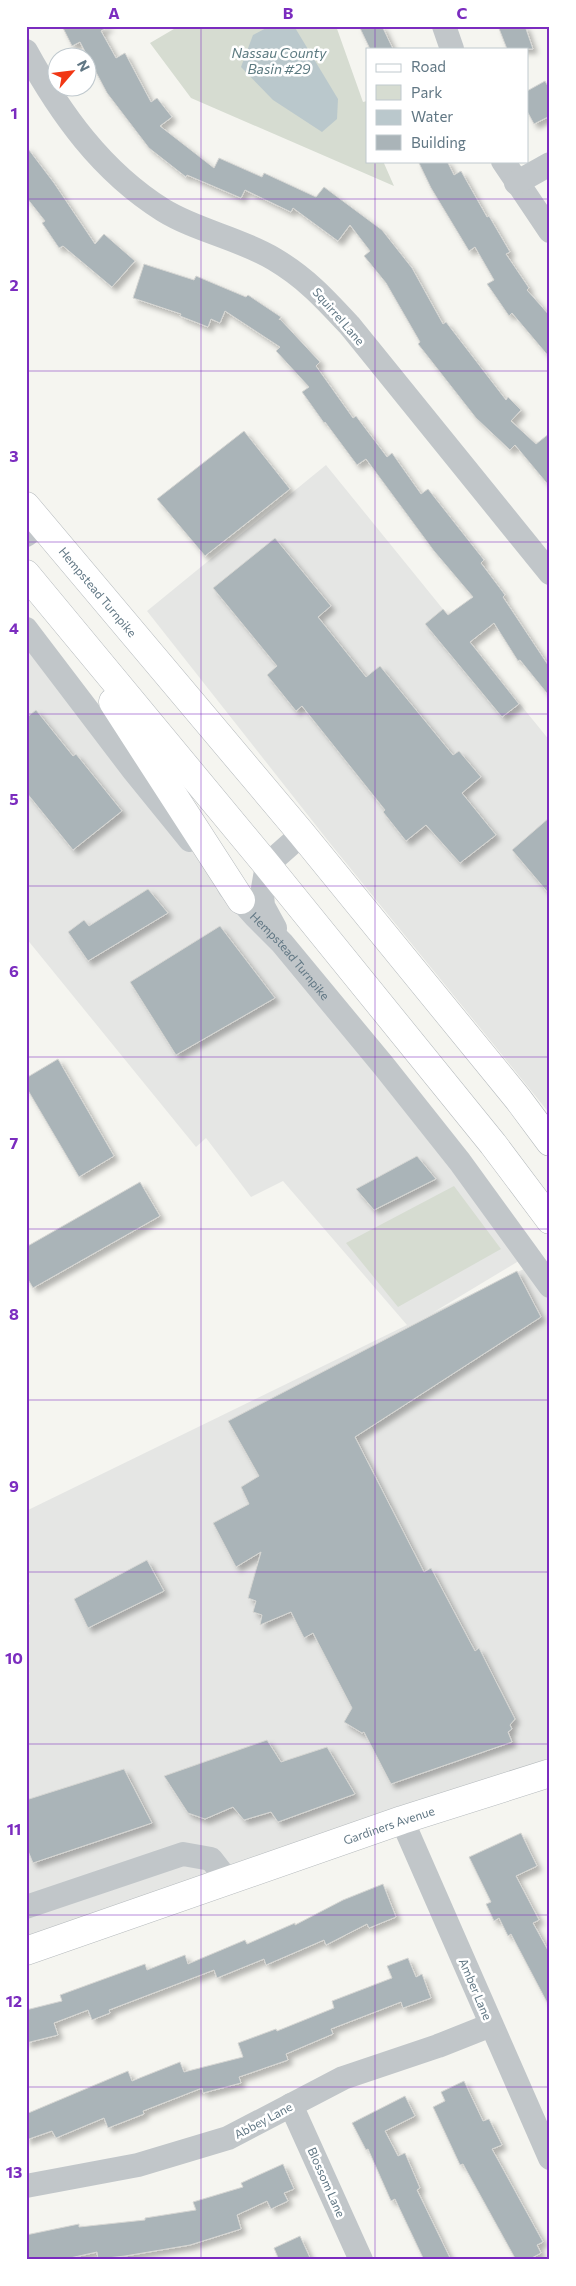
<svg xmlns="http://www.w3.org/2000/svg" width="576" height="2286" viewBox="0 0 576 2286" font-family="Commissioner,sans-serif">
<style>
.built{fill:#e5e6e4}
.green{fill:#d6dcd1}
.water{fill:#bac8cc}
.building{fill:#aab4b8;stroke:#d6d6d3;filter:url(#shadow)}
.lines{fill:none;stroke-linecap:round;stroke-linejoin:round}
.major-casing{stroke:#b4b9bc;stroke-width:29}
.minor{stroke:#c1c6c9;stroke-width:24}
.major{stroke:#fff;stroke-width:28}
.grid{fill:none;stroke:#7b2cbf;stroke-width:1;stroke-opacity:0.55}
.labels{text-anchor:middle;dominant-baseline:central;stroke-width:5;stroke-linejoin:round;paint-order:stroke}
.street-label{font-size:12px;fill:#617784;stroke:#fff}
.water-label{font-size:14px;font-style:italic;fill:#5c7a81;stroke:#fff}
.neatline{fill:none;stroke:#7b2cbf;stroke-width:2}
.grid-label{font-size:16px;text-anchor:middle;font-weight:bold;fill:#7b2cbf}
</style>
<defs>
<filter id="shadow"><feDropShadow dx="4.5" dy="4.5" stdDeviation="2.5" flood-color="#0004"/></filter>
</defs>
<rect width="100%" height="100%" fill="#f5f5f0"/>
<!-- built -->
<path class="built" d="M326 465 550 741V1114L333 847 147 611Z
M26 635 522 1259 434 1312 528 1267 550 1298V1758L26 1942V1606L30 1604 26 1595V1511L407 1325 283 1181 251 1197 206 1138 196 1147 26 938Z"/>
<!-- green -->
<path class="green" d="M179 26H336L363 102 367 101V161H383L394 186 191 98 150 43Z
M454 1186 501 1249 398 1307 346 1243Z"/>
<!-- water -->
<path class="water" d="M270 26H294L338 99 337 119 322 132 273 100 241 67 253 35Z"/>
<!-- building -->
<path class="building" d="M62 26H109L101 31 116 58 125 53 151 102 157 98 172 117 160 126 214 168 219 158 262 177 264 173 316 197 324 187 382 230 412 268 443 324 446 322 506 400 508 397 521 410 511 421 536 444 550 433V487L515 445 510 450 476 418 418 344 420 342 386 283 364 256 370 251 350 225 338 241 293 208 291 212 245 190 241 198 187 175 186 177 149 148 107 93 80 42 72 46Z
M359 26H382L393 49H370Z
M498 26H525L533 49H507Z
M545 81 550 90V116L534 124 527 111V91Z
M26 146 54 183 95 244 104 234 135 261 112 287 63 246 59 248 42 223 45 221 26 197Z
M418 161H447L454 175 461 171 487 217 489 216 510 252 506 254 529 288 527 290 550 316V358L512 313 509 316 487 284 494 280 475 247 469 251 431 188Z
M144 264 194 280 196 276 246 297 248 295 281 317 279 320 280 319 320 362 316 366 353 418 356 416 387 457 392 453 421 494 428 489 484 560 481 563 505 595 503 597 550 668V697L520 660 518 661 494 623 470 642 519 704 502 717 425 624 443 609 448 615 473 597 434 551 366 459 357 465 325 422 324 423 302 392 309 387 276 351 280 347 225 311 220 323 211 319 208 327 180 316 181 314 133 298Z
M244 431 290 489 205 556 157 499Z
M275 538 331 606 318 617 366 677 380 666 453 755 459 751 481 777 462 793 496 835 460 863 426 825 406 841 383 812 385 810 302 706 296 711 267 675 277 666 213 588Z
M36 710 73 756 76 754 122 811 73 850 26 792V718Z
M550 817V895L512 850Z
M148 889 168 913 88 961 68 932 84 920 89 926Z
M220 926 275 998 176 1055 130 982Z
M58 1059 114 1156 79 1177 26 1087V1078Z
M417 1156 436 1179 374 1210 356 1189Z
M140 1182 160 1216 33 1288 26 1276V1247Z
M517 1271 541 1317 355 1437 424 1572 431 1568 475 1651 479 1648 515 1719 510 1725 512 1729 508 1732 512 1742 391 1784 364 1732 362 1733 344 1722 352 1708 313 1633 304 1638 291 1612 260 1625 262 1615 253 1612 256 1601 248 1598 261 1552 236 1567 213 1523 249 1504 241 1487 259 1476 228 1421Z
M147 1560 164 1591 88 1628 74 1599Z
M267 1740 281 1762 327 1747 355 1794 278 1822 271 1812 244 1820 233 1807 205 1819 188 1813 164 1776Z
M124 1769 152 1823 33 1863 26 1846V1800Z
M521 1833 537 1866 516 1876 539 1920 533 1923 550 1954V2008L511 1934 508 1936 499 1918 494 1921 486 1904 491 1902 469 1857Z
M383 1884 396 1917 369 1928 367 1924 326 1945 324 1940 266 1965 264 1959 217 1978 214 1970 109 2010 110 2013 92 2020 88 2010 54 2023 58 2035 26 2043V2010L62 2001 60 1995 145 1964 147 1970 185 1955 188 1964 245 1940 247 1944 295 1923V1925L343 1900Z
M408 1958 416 1977 422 1974 431 1998 403 2008 401 2002 331 2029 333 2034 286 2054 288 2060 239 2077 241 2083 203 2093 202 2088 143 2111 144 2114 108 2128 104 2118 56 2138 52 2131 26 2140V2114L128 2071 132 2081 180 2062 184 2072 243 2057 238 2043 276 2029 277 2031 334 2008 332 2001 392 1978 387 1966Z
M464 2081 483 2121 489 2119 502 2145 492 2149 543 2242 537 2245 541 2253 528 2260H516L463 2164 460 2165 433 2107 445 2101 441 2092Z
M405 2096 415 2116 385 2131 398 2156 405 2153 420 2188 417 2190 451 2260H424L395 2199 391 2201 368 2149 366 2150 352 2123Z
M283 2164 294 2189 284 2193 288 2201 271 2209 267 2201 237 2215 241 2229 190 2245 125 2256 98 2259 97 2252 61 2260H26V2235L79 2224V2227L145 2220V2218L196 2210 193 2202 243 2187 241 2183Z
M300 2236 311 2260H279L274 2248Z"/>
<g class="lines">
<defs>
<g id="major">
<path id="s2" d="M26 506 302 834 518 1099 550 1142"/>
<path d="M26 574 267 865 493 1144 550 1220"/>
<path d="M113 702 241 900"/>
<path id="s3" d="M26 1951 402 1820 550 1773"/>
</g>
</defs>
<!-- major casing -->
<use href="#major" class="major-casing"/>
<!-- minor -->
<g class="minor">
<path d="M444 26 452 49"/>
<path d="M26 51C60 113 101 171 163 210 197 231 239 238 274 259 306 278 325 299 350 326L550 573"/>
<path d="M503 161 550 231"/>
<path d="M516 183 550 164"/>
<path d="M26 535 40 524"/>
<path d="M26 629 134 771 190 840"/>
<path id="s1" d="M229 887 255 916 282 943 383 1065 460 1162 550 1286"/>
<path d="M275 928 263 906 262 894 267 865 302 834"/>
<path d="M402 1820 550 2158"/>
<path d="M26 1907 183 1854 211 1859 228 1881"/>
<path d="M291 2105 361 2260"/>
<path d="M26 2186 138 2165 228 2138 343 2078 438 2046 491 2025"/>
</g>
<!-- major -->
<use href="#major" class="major"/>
</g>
<!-- grid -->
<path class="grid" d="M201 26V2260M375 26V49M375 161V2260M26 199H550M26 371H550M26 542H550M26 714H550M26 886H550M26 1057H550M26 1229H550M26 1400H550M26 1572H550M26 1744H550M26 1915H550M26 2087H550"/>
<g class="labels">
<!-- street labels -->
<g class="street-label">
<text transform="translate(339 316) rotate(49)">Squirrel Lane</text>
<text stroke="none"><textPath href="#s2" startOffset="112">Hempstead Turnpike</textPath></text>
<text stroke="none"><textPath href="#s1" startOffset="92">Hempstead Turnpike</textPath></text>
<text stroke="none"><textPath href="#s3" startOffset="384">Gardiners Avenue</textPath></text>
<text transform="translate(476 1989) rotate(67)">Amber Lane</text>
<text transform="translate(263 2120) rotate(-28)">Abbey Lane</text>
<text transform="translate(327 2182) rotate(66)">Blossom Lane</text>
</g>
<!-- water labels -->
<g class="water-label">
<text x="279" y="52">Nassau County<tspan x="279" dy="16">Basin #29</tspan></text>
</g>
</g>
<!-- border -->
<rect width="576" height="2286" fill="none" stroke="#ffffff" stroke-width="55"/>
<!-- legend -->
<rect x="366" y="48" width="162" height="115" fill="#ffffff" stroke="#c0c9ce"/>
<rect x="376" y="64" width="25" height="8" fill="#ffffff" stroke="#c0c9ce"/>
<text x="411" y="72" font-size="15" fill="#617784">Road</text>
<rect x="376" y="85" width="25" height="15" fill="#d6dcd1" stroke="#c0c9ce"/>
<text x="411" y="98" font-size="15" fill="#617784">Park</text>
<rect x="376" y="110" width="25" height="15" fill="#bac8cc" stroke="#c0c9ce"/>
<text x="411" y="122" font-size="15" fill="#617784">Water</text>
<rect x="376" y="135" width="25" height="15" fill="#aab4b8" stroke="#c0c9ce"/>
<text x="411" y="148" font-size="15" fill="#617784">Building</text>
<!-- north arrow -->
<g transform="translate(72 72) rotate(62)"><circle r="24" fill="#ffffff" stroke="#c0c9ce"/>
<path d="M0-4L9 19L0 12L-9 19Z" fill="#f13714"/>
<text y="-8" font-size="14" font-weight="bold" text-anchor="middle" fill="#617784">N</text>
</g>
<rect x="28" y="28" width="520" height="2230" class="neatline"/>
<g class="grid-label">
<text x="114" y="19">A</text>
<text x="288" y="19">B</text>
<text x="462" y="19">C</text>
<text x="14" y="119">1</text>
<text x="14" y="291">2</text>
<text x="14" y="462">3</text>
<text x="14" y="634">4</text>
<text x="14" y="805">5</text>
<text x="14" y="977">6</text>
<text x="14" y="1149">7</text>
<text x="14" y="1320">8</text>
<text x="14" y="1492">9</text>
<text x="14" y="1664">10</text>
<text x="14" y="1835">11</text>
<text x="14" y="2007">12</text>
<text x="14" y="2178">13</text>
</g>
</svg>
